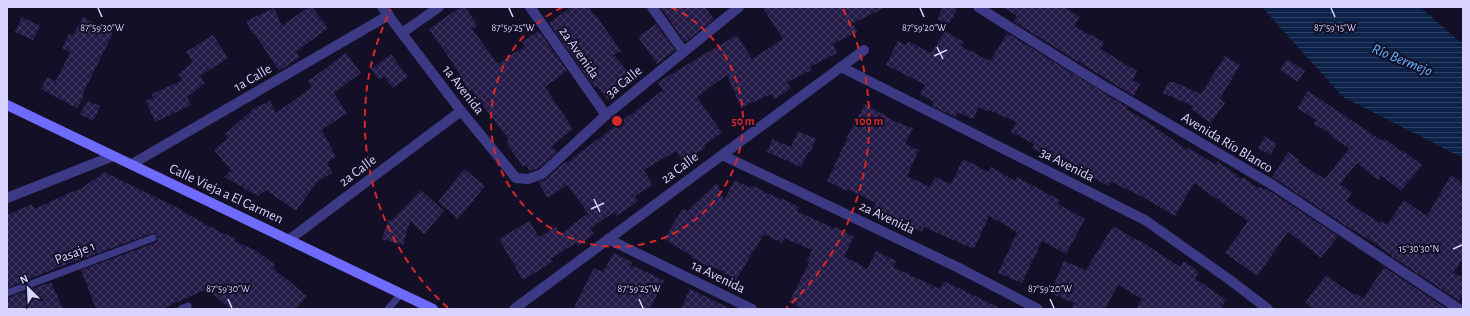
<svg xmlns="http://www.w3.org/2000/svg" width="1470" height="316" viewBox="0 0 1470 316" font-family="'Alegreya Sans',sans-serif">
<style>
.water{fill:url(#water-rules)}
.building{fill:url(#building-cross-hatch)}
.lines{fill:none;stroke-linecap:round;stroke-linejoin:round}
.lane{stroke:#3d3a85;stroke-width:7}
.street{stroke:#3d3a85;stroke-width:10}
.secondary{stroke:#6f6bff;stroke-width:10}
.ticks{fill:none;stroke:#d9d4ff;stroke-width:1.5}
.ring{fill:none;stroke:#d62828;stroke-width:2;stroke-dasharray:7 5}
.labels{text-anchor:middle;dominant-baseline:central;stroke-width:4;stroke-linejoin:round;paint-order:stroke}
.street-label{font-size:14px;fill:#d9d4ff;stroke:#130f26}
.water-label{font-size:15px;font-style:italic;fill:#62b6ff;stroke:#130f26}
.ticks-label{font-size:10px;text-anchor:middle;fill:#d9d4ff;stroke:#130f26;stroke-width:4;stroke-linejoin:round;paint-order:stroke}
.centre{fill:#d62828;stroke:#130f26;stroke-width:2}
.ring-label{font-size:12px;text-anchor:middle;font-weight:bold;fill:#d62828;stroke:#130f26;stroke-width:4;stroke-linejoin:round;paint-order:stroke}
</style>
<defs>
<pattern id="water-rules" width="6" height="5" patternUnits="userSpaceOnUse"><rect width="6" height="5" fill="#0c2248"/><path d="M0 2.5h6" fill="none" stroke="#2f4163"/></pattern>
<pattern id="building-cross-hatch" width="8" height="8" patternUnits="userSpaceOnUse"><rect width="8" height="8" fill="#241b47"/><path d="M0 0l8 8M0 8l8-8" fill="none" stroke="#433b63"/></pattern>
</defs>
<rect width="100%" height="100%" fill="#130f26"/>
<!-- water -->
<path class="water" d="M1262 7H1420L1459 41 1463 43V158L1343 97Z"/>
<!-- building -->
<path class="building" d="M308 7H312L328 28 296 52 300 57 279 71 254 33 252 34 246 21 274 8 282 26Z
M460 7H465L478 26 472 29 498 64 525 46 522 42 539 31 567 71 545 87 573 129 552 146 557 152 539 168 530 171 526 165 523 167 506 142 509 140 477 98 472 90 469 91 454 65 429 29Z
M571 7H589L594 15 595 14 621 51 614 55 634 79 608 100 597 86 595 88 549 23Z
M660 7H705L714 19 685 42Z
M762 7H886L853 23 857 32 833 44 837 53 810 67 812 70 787 82 791 88 775 99 771 94 741 108 727 75 697 97 722 133 704 145 705 148 683 162 676 151 644 170 653 185 635 196 638 201 617 216 614 212 590 229 594 234 578 246 576 243 551 258 553 262 523 280 499 239 529 221 539 237 556 227 560 235 588 213 567 185 548 198 538 182 546 179 565 162 566 163 663 90 658 83 663 79 737 35 752 59 783 39Z
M943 7H958L949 24 937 19Z
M1003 7H1064L1080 17 1074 26 1104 42 1101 49 1137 71 1133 80 1140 84 1134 96 1014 22 1017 16Z
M22 17 40 26 33 40 15 32Z
M83 17 113 33 82 95 84 96 77 108 41 89 47 77 56 81 70 52 62 48 69 34 73 35Z
M656 24 675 50 657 64 638 37Z
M945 31 964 42 961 46 990 61 1007 33 1127 107 1126 109 1156 127V128L1187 150 1188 148 1215 164 1217 161 1242 179 1243 177 1259 189 1260 187 1264 190 1265 188 1338 236 1321 258 1288 232 1257 276 1225 253 1248 221 1194 183 1175 216 1139 195 1111 182 1109 186 1081 172 1080 175 1057 163 1058 161 1032 148 1034 144 1011 132 1016 122 989 110 988 112 979 107 973 119 958 112 955 117 932 106 934 102 920 94 925 85 886 65 898 41 906 45 908 41 931 53Z
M213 35 228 58 200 76 205 83 187 97 191 105 155 122 146 101 153 98 152 94 183 80 178 74 193 62 186 52Z
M346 53 361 73 334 93 347 113 322 130 336 157 327 162 332 173 318 181 296 211 266 190 258 196 244 189 245 188 224 177 231 170 214 150 228 138 225 134 253 109 270 101 276 113 312 87 308 81Z
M391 54 408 77 393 88 384 76 379 80 371 69Z
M1225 56 1240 65 1220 99 1225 103 1211 123 1191 109 1193 106 1163 93 1168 82H1174L1201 94Z
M1287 59 1305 71 1298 82 1280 70Z
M1308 91 1382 141 1384 138 1403 153 1404 151 1422 165 1401 191 1382 176 1378 180 1357 163 1340 184 1352 193 1346 201 1380 223 1381 221 1387 225 1404 200 1427 216 1451 175 1463 183V258L1454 272 1463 278V295L1459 301 1391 256 1392 255 1379 247 1380 246 1346 226 1272 177 1288 152 1300 160 1298 162 1325 179 1349 148 1330 136 1331 134 1314 124 1316 120 1297 108Z
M88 101 100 106 93 121 80 114Z
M865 104 896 122 913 128 905 144 919 150 907 176 930 187 935 177 951 184 963 159 989 172 991 167 1015 181 1017 177 1060 200 1058 204 1085 219 1066 254 1042 241 1022 283 998 273 1017 232 989 216 974 249 924 227 922 232 873 209 876 203 848 189 847 191 827 181 847 139H846Z
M798 131 816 139 810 153 808 152 801 167 767 152 772 139 791 147Z
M1265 136 1277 144 1270 155 1258 148Z
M464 169 485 186 458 219 438 202Z
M104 172 182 210V211L220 232 236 238 234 241 257 251 275 265 273 268 307 296 296 309H231L207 289 162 309H96L81 270 155 243 157 241 158 237 153 233 77 261V260L7 288V215L32 204 34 209 83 187Z
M735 180 750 188 751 185 780 199 781 198 799 207 797 211 835 229 836 227 854 237 844 256 867 269 876 251 896 261 893 267 940 289 944 281 1002 309H802L789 302 809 263 806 262 812 250 784 238 782 243 764 234 736 280 714 267 713 269 691 257 692 256 664 239 683 208 687 211 717 183 724 200Z
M421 190 444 211 424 234 410 221 403 245 382 239 388 220 391 221Z
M1113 226 1137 240 1138 239 1180 267 1184 261 1199 272 1195 278 1226 300 1220 309H1136L1142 299 1118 285 1105 309H1071L1074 303 1050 293 1064 261 1086 270Z
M614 253 632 262 631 265 664 280 650 309H573L594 268 603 272Z
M1384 267 1447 309H1314L1305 303 1326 275 1354 295 1356 293 1363 299Z
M51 282 63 309H7V298Z
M690 289 731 309H681Z"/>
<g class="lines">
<!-- lane -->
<path class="lane" d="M7 293 153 238
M181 309 188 306
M388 309 401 294"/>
<!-- street -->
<path class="street" d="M382 7 461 111 516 178 528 179 542 174 606 115 739 7
M530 7 606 115
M652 7 684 52
M978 7 1099 83 1271 184 1459 309
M402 33 439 7
M841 67 1145 220 1230 280 1268 309
M722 155 957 267 1038 309
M132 164 389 15
M7 198 113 156
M290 239 461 111
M608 239 752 309
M514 309 864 50"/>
<!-- secondary -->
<path class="secondary" d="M7 105 433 309"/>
</g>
<!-- ticks -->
<path class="ticks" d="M98 8 102 17M509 8 513 17M920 8 924 17M1331 8 1335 17M937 47 943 59M934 56 947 50M594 199 600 212M591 209 604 203M1453 249 1462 245M228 299 232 308M639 299 643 308M1050 299 1054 308"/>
<!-- distance rings -->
<g class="ring">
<path d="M671 7A126 126 0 1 1 563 7"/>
<path d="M448 308A252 252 0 0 1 391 9M843 9A252 252 0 0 1 786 308"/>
</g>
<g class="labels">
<!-- street labels -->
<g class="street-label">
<text transform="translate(579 53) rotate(55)">2a Avenida</text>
<text transform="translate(253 78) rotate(-30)">1a Calle</text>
<text transform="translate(624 82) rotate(-39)">3a Calle</text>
<text transform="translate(463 90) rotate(52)">1a Avenida</text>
<text transform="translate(1227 143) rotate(31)">Avenida Río Blanco</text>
<text transform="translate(1067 165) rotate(27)">3a Avenida</text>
<text transform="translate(680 168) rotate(-37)">2a Calle</text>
<text transform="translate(358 171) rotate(-37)">2a Calle</text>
<text transform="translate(226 194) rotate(25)">Calle Vieja a El Carmen</text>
<text transform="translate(887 218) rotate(25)">2a Avenida</text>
<text transform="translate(75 253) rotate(-21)">Pasaje 1</text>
<text transform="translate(718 277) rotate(26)">1a Avenida</text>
</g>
<!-- water labels -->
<g class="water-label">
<text transform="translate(1402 60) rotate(22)">Río Bermejo</text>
</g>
</g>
<g class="ticks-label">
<text x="924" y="31">87°59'20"W</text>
<text x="1335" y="31">87°59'15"W</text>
<text x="102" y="31">87°59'30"W</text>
<text x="513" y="31">87°59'25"W</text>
<text x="1419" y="252">15°30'30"N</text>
<text x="228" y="292">87°59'30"W</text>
<text x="639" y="292">87°59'25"W</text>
<text x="1050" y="292">87°59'20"W</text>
</g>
<circle cx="617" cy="121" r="6" class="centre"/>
<g class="ring-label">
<text x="743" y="125">50 m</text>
<text x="869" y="125">100 m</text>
</g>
<!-- border -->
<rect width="1470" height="316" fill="none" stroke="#d9d4ff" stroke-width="16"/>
<!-- north arrow -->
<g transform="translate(28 288) rotate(336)" stroke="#130f26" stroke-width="3" paint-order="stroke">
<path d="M0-3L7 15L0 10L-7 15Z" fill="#d9d4ff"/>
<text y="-6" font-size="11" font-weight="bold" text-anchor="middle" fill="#d9d4ff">N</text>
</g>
</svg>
